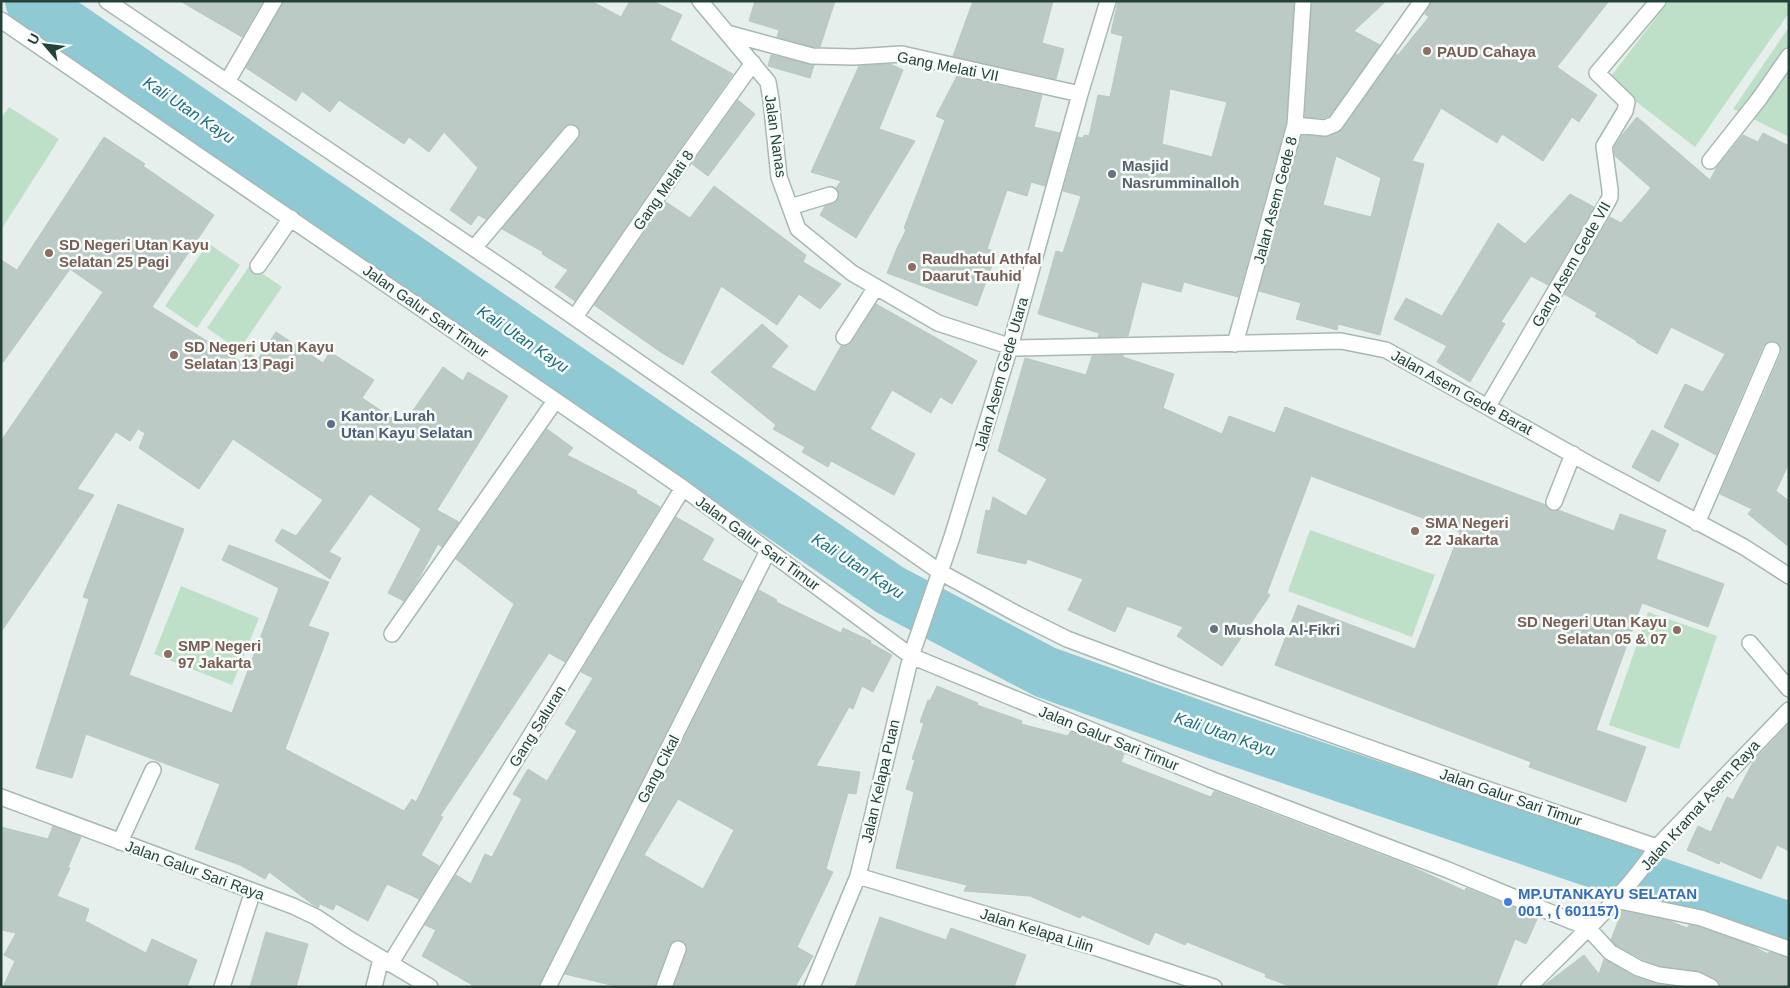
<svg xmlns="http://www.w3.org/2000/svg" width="1790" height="988" viewBox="0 0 1790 988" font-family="Helvetica,sans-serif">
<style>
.green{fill:#bfe0c8}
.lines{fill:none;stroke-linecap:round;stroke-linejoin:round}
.river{stroke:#8ec9d4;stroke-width:52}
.building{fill:#bbcac4;stroke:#b8c9c2;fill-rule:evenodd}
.minor-casing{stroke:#a8b8b2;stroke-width:18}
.minor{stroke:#fff;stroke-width:15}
.education-dot{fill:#8d6e63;stroke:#f7fbf9;stroke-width:2}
.worship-dot{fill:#6b7280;stroke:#f7fbf9;stroke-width:2}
.service-dot{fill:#5c6f8a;stroke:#f7fbf9;stroke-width:2}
.shop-dot{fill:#3f7fe0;stroke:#f7fbf9;stroke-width:2}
.labels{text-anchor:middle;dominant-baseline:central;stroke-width:5;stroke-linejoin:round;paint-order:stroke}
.education-label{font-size:15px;font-weight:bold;fill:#785e54;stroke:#f7fbf9;text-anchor:start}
.street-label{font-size:15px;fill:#24423a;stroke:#f7fbf9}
.worship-label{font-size:15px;font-weight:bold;fill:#5b616d;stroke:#f7fbf9;text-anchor:start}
.service-label{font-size:15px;font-weight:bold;fill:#4e5e75;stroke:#f7fbf9;text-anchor:start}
.shop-label{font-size:15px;font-weight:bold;fill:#366cbe;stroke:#f7fbf9;text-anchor:start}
.water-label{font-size:16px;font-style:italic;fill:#1c6f80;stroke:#f7fbf9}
</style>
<rect width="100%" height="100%" fill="#e6efeb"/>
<!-- green -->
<path class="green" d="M1669 1H1789V13L1695 147 1608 80Z
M1789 27V137L1733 109Z
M9 107 59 139 1 230V119Z
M208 243 240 265 197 328 165 306Z
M250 265 282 287 239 350 207 328Z
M1310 530 1435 575 1412 637 1288 591Z
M181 586 259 618 232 685 154 654Z
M1648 612 1717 636 1679 749 1609 725Z"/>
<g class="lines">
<!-- river -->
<path class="river" d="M31 1 890 590 1045 672 1218 734 1789 928"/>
</g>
<!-- building -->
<path class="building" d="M180 1H263L242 37Z
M283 1H591L621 17 630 1H652L682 15 670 40 733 74 668 165 575 301 555 287 568 270 542 254 543 252 502 229 578 139 580 134 577 126 572 124 564 127 486 219 478 215 471 225 450 210 478 168 444 132 429 152 409 137 404 144 339 100 330 112 302 91 296 101 246 68Z
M755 1H835L820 47H813L777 37 779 30 749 21Z
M973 1H1053L1042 43 1064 49 1056 79 953 56Z
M1118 1H1294L1286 123 1238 297 1184 282 1181 292 1142 282 1128 336 1098 337 1099 333 1038 314 1056 251 1063 253 1081 196 1063 191 1078 137 1083 138 1084 135 1089 136 1098 95 1110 97 1123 36 1111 33ZM1170 89 1227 102 1212 157 1162 144Z
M1312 1H1386L1354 31 1380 45 1329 116 1324 118 1305 117Z
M1431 1H1609L1557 67 1597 95 1579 122 1572 117 1543 161 1502 134 1497 143 1441 108 1412 161 1424 164 1380 335 1338 324 1337 330 1296 319 1301 303 1259 291 1302 135 1325 137 1342 130 1396 54 1398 55 1429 17 1425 14ZM1336 156 1381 178 1371 217 1323 205Z
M771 55 814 65 810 78 768 66Z
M890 64 903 70 879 129 915 141 856 238 820 215 825 206 837 201 839 193 836 188 841 181 811 172 859 66Z
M957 76 1042 95 1034 127 1060 133 1045 186 1031 182 1027 196 1007 190 987 249 997 252 977 306 887 273 898 246 906 230 904 228 945 120 936 116Z
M738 100 755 114 708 176 692 164Z
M1637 117 1710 180 1717 167 1743 135 1758 142 1763 133 1789 146V463L1776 491 1789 501V547L1748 514 1752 509 1720 494 1781 354V348L1779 344 1770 341 1763 346 1716 455 1664 427 1685 384 1703 392 1725 354 1671 327 1657 354 1636 342 1637 341 1595 316 1597 313 1564 294 1610 217 1621 223 1651 188 1615 156 1614 148 1622 135Z
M104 137 145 164 143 166 214 215 152 307 241 362 247 352 258 359 276 332 323 363 330 352 374 380 362 398 403 425 443 367 463 381 468 372 508 396 437 510 459 522 442 547 438 544 419 578 404 601 388 593 421 529 370 494 329 552 341 558 330 579 275 541 282 529 296 536 323 500 233 439 199 489 139 448 145 433 138 429 130 441 116 432 77 489 94 495 1 632V441L103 292 70 269 1 365V260L17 270Z
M714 186 806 255 803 262 841 284 820 309 799 294 777 325 721 286 683 365 662 353 594 305 666 202 690 218Z
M1570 194 1594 207 1548 285 1531 276 1501 322 1505 324 1470 382 1437 362 1447 346 1394 319 1406 298 1442 316 1498 223 1525 244Z
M876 304 977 361 952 404 940 397 931 413 892 390 870 429 915 454 894 495 831 461 828 467 802 452 805 447 773 429 776 425 711 372 762 324 788 346 771 367 815 392 841 346 848 345 852 342Z
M1123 355V357L1174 374 1163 408 1222 434 1229 416 1275 433 1285 407 1546 505 1551 511 1558 510 1614 531 1620 514 1666 530 1656 559 1724 584 1708 627 1642 603 1596 730 1646 747 1626 802 1529 767 1531 762 1275 665 1298 605 1415 649 1460 532 1311 476 1267 593 1270 595 1222 666 1177 636 1183 627 1127 606 1115 632 1068 610 1083 579 1027 559 1026 564 977 553 986 510 990 511 993 497 1026 516 1047 479 998 451 1025 358 1086 375 1092 356Z
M547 429 573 448 567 455 637 491 636 493 660 507 565 662 549 653 440 816 443 817 421 855 439 866 419 899 387 884 368 921 336 904 333 910 320 904 318 908 315 906 269 872 265 879 240 865 195 849 220 784 86 734 72 778 36 768 89 599 83 597 118 504 184 529 129 675 232 713 279 588 222 560 229 545 329 582 308 626 329 633 285 749 404 811 412 799 416 802 514 604 456 559Z
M1652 430 1679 444 1659 482 1632 467Z
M676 517 714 539 702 560 742 581 539 987H476L422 956 436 930 425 925 456 875 471 884 485 854 492 857 522 799 513 794 528 769 547 781 577 731 565 724 593 678 581 672Z
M759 590 777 600 776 602 841 633 843 628 871 641 870 643 892 655 873 692 862 686 853 709 849 707 816 766 860 772 856 794 848 793 826 869 833 872 797 947 813 956 795 987H674L687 948 685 943 677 940 672 942 669 946 655 987H619L565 974ZM678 799 734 830 703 889 644 855Z
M937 686 978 703 977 705 1022 721 1021 724 1068 736 1070 732 1073 733 1124 754 1121 762 1211 797 1214 791 1410 866 1465 891 1466 888 1538 917 1526 944 1515 939 1496 987H1292L1265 977 1266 974 1187 942 1185 945 1155 932 1149 945 1082 915 1080 918 1030 896 964 891 967 885 896 868 914 792 906 789 915 760 912 759 924 723 920 722 928 700 930 701Z
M1789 724V851L1777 845 1761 879 1720 861 1719 864 1687 850 1698 826 1711 832 1727 797 1733 800 1754 760Z
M53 826 81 837 68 867 70 868 57 896 89 909 85 921 146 953 152 939 197 960 187 987H3L15 961 4 955 16 933 1 930V827L48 839Z
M1622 911 1670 921 1687 928 1689 925 1698 927 1751 945 1768 954 1769 952 1789 958V987H1720L1716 979 1701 972 1661 966 1642 959 1616 945 1611 940Z
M880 917 946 940 951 928 1026 955 1014 987H855Z
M266 932 308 944 296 987H250Z
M1584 955 1599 974 1604 959 1635 977 1656 984 1676 987H1542Z"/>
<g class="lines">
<defs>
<path id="minor" d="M107 1 515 276 940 572 1017 614 1067 639 1158 673 1457 779 1657 847
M700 1 768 82 771 100 779 177 798 229 852 273 938 323 1015 348 1341 341 1386 350 1591 465 1744 547 1789 576
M1 20 683 488 911 656 1210 779 1448 870 1588 928 1610 952 1638 968 1659 975 1697 980 1711 987
M727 33 812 56 854 57 902 54 1080 94
M227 82 274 1
M1295 125 1303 1
M1710 161 1759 99 1789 56
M790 207 830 195
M474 248 571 133
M258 266 291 218
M575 317 676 170 753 63
M844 337 876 287
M1235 344 1295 125 1325 128 1335 124 1422 1
M1488 406 1607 203 1610 197V190L1604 146 1625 111 1627 102 1597 73 1658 1
M1554 502 1573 454
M1697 523 1772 350
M392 634 555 401
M1750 643 1789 689
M1 797 293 906 316 917 349 939 430 987
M120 842 153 770
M858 876 1097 948 1214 987
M1615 900 1701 918 1789 949
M390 964 683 488
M222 987 253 891
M374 987 381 959
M548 987 768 551
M664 987 678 949
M812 987 858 876 911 656 952 537 1010 347 1080 94 1108 1
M1529 987C1573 942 1622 900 1657 847L1789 710"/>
</defs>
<!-- minor casing -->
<use href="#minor" class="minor-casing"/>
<!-- minor -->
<use href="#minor" class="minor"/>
</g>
<!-- markers -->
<g class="education-dot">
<circle cx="1427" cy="51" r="5"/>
<circle cx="49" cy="253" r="5"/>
<circle cx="912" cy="267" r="5"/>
<circle cx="174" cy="355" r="5"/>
<circle cx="1415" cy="531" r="5"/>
<circle cx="1677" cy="630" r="5"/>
<circle cx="168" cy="654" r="5"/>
</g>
<g class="worship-dot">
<circle cx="1112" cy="174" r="5"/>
<circle cx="1214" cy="629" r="5"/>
</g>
<circle class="service-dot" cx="331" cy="424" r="5"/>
<circle class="shop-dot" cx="1508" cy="902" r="5"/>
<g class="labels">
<!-- education labels -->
<g class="education-label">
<text x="1437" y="51">PAUD Cahaya</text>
<text x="59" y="244">SD Negeri Utan Kayu<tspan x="59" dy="17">Selatan 25 Pagi</tspan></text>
<text x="922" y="258">Raudhatul Athfal<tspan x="922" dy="17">Daarut Tauhid</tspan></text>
<text x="184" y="346">SD Negeri Utan Kayu<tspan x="184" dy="17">Selatan 13 Pagi</tspan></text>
<text x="1425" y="522">SMA Negeri<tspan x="1425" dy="17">22 Jakarta</tspan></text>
<text x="1667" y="621" text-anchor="end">SD Negeri Utan Kayu<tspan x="1667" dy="17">Selatan 05 &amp; 07</tspan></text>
<text x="178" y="645">SMP Negeri<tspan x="178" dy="17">97 Jakarta</tspan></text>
</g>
<!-- street labels -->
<g class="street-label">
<text transform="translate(948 66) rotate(11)">Gang Melati VII</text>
<text transform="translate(776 136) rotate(82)">Jalan Nanas</text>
<text transform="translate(663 190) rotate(-55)">Gang Melati 8</text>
<text transform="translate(1275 200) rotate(-75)">Jalan Asem Gede 8</text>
<text transform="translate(1571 264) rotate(-60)">Gang Asem Gede VII</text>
<text transform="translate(426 311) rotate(35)">Jalan Galur Sari Timur</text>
<text transform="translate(1001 374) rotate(-74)">Jalan Asem Gede Utara</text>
<text transform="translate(1462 392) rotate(29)">Jalan Asem Gede Barat</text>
<text transform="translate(758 543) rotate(36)">Jalan Galur Sari Timur</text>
<text transform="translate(537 726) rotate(-58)">Gang Saluran</text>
<text transform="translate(1109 738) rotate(22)">Jalan Galur Sari Timur</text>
<text transform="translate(658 769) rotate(-63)">Gang Cikal</text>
<text transform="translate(880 781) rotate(-77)">Jalan Kelapa Puan</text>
<text transform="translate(1511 797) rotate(19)">Jalan Galur Sari Timur</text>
<text transform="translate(1700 805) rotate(-48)">Jalan Kramat Asem Raya</text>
<text transform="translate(195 870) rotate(20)">Jalan Galur Sari Raya</text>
<text transform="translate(1037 930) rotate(17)">Jalan Kelapa Lilin</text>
</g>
<!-- worship labels -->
<g class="worship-label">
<text x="1122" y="165">Masjid<tspan x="1122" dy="17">Nasrumminalloh</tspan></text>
<text x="1224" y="629">Mushola Al-Fikri</text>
</g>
<!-- service labels -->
<g class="service-label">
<text x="341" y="415">Kantor Lurah<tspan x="341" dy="17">Utan Kayu Selatan</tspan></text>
</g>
<!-- shop labels -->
<g class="shop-label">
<text x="1518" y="893">MP.UTANKAYU SELATAN<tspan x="1518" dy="17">001 , ( 601157)</tspan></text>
</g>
<!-- water labels -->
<g class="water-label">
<text transform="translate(189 110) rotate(34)">Kali Utan Kayu</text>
<text transform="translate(523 339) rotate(34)">Kali Utan Kayu</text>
<text transform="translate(858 566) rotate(33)">Kali Utan Kayu</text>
<text transform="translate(1225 734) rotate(19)">Kali Utan Kayu</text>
</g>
</g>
<!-- border -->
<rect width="1790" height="988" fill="none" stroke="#24423a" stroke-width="5"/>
<!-- north arrow -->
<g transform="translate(45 45) rotate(298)" stroke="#f7fbf9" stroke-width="4" paint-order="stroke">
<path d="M0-4L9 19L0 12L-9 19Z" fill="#24423a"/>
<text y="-8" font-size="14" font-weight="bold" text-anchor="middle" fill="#24423a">U</text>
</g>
</svg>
